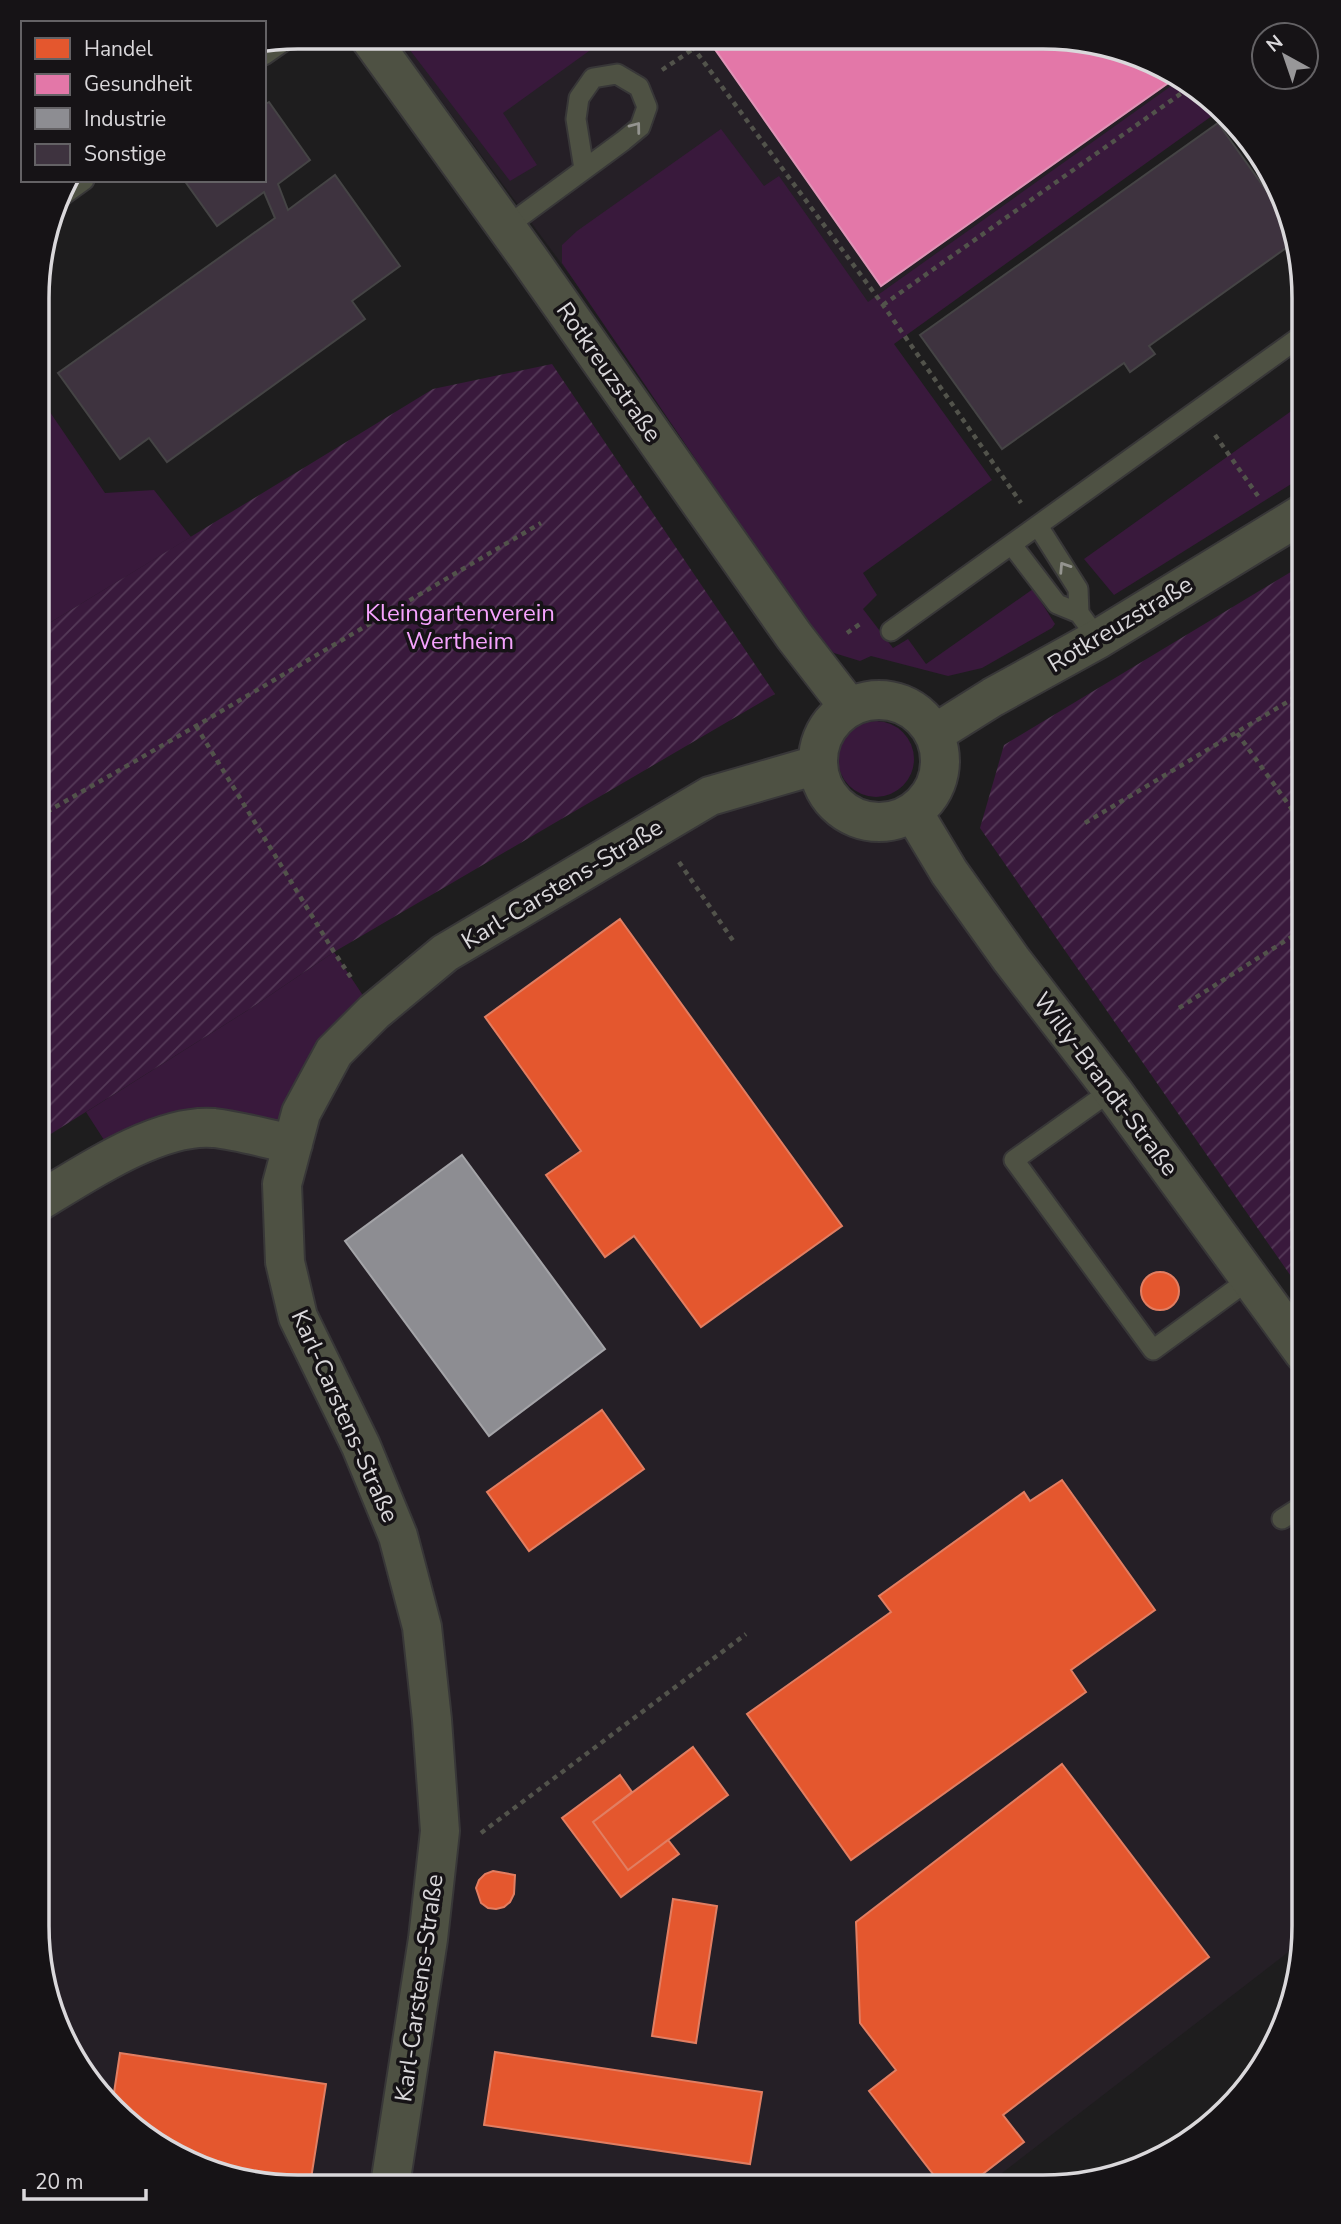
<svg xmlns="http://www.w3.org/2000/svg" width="1341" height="2224" viewBox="0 0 1341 2224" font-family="'Nunito Sans',sans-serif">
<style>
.built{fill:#251f26}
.grass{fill:#39193c}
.garden{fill:url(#garden-furrows)}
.shops{fill:#e4572e;stroke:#e17e62;stroke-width:2}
.health{fill:#e377a8;stroke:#e094b7;stroke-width:2}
.industry{fill:#8d8d92;stroke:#a4a4a8;stroke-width:2}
.building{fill:#3e333f;stroke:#454445;stroke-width:2}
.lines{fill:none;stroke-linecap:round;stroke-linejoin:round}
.service-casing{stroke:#383738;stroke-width:23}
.minor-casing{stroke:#383738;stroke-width:42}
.path{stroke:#52534b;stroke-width:4.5;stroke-dasharray:5 5;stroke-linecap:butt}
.service{stroke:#4e5143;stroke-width:19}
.minor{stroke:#4e5143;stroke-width:38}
.oneway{stroke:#94948f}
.labels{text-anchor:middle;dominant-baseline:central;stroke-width:7;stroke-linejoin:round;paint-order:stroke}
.street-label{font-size:24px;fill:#dad8db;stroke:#161316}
.park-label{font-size:24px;fill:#f6a3fe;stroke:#161316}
.rim{fill:none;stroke:#dad8db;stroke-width:3.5}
</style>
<defs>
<pattern id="garden-furrows" width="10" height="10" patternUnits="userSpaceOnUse" patternTransform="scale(1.75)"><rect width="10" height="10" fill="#39193c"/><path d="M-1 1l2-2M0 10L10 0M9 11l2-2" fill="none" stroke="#553a58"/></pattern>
</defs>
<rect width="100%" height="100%" fill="#1e1d1e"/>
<!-- built -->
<path class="built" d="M394 37 1078 39 1144 57 1203 91 1213 102 708 462Z
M820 780 830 799 846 813 866 821 877 822 898 819 1304 1353V1940L984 2187 264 2185 198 2168 139 2134 90 2085 56 2026 37 1926 38 1202 334 1052 710 796Z"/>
<!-- grass -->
<path class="grass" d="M400 37 607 38 503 113 537 165 510 181Z
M1181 79 1197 88 1216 113 894 344 992 480 863 573 877 595 863 609 893 648 908 639 926 664 1033 589 1055 624 1052 628 982 668 948 676 871 656 860 661 834 653 818 639 562 263V245L577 231 721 129 764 186 779 176 868 302Z
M39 396 105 493 154 490 191 537 38 630Z
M1304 402V476L1114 595 1084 559Z
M838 759a38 38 0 1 1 76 0a38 38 0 1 1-76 0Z
M334 952 374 1012 293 1144 212 1128 115 1157 86 1112 248 1010Z"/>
<!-- garden -->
<path class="garden" d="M552 364 775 694 334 952 248 1010 38 1142V630L433 389Z
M1304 564V1295L980 828 1004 745Z"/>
<!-- shops -->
<path class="shops" d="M620 919 842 1226 701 1327 634 1236 605 1257 546 1175 581 1151 485 1017Z
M1141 1291a19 19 0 1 1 38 0a19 19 0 1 1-38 0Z
M602 1410 644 1469 529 1551 487 1492Z
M1062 1480 1155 1610 1071 1670 1086 1692 851 1860 747 1714 891 1612 879 1596 1024 1492 1030 1501Z
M693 1747 728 1795 628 1870 593 1822Z
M1062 1764 1209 1957 1003 2115 1024 2142 966 2187H943L869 2091 896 2070 860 2023 856 1922Z
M620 1775 632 1792 593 1822 628 1870 668 1840 679 1854 621 1897 562 1818Z
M493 1871 515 1875 514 1894 510 1902 504 1907 496 1909 488 1908 481 1903 476 1888 479 1880 485 1874Z
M673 1899 717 1906 696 2043 652 2036Z
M495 2052 762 2092 750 2164 484 2125Z
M120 2053 326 2084 310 2185H264L198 2168 139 2134 112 2106Z"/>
<!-- health -->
<path class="health" d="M707 38 1078 39 1144 57 1178 76 881 286Z"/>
<!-- industry -->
<path class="industry" d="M462 1155 605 1349 489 1436 345 1241Z"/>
<!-- building -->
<path class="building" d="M269 102 310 160 278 184 288 210 335 175 400 266 352 301 365 319 167 462 149 438 120 459 58 373 275 218 264 192 217 226 184 180H264V105Z
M1218 123 1289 222 1293 243 1149 346 1155 354 1130 372 1124 363 1002 449 920 335Z
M1304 1253V1276L1293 1261Z"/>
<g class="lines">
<defs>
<path id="service" d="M264 55 287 39
M59 198 84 180
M506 227 623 141 640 127 647 107 639 87 617 74 593 78 579 98 576 119 584 169
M1038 526 1078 589 1079 613
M1012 545 1057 604 1079 613 1098 639
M891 631 1304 334
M1112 1090 1014 1160 1153 1350 1251 1278
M1282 1519 1304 1505"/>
<path id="minor" d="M369 37 527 256 794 636 849 707
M818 761a61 61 0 1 1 122 0a61 61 0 1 1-122 0Z
M934 734 993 697 1098 639 1304 513
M913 812 949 872 1011 959 1112 1090 1304 1353
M38 1202C84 1174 159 1123 214 1128 240 1131 267 1139 293 1144
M390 2185 428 1939 440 1831 432 1720 422 1627 398 1536 361 1446 298 1317 285 1262 282 1184 301 1113 334 1052 374 1012 445 953 710 796 817 765"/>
</defs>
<!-- service casing -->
<use href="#service" class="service-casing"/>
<!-- minor casing -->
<use href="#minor" class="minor-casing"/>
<!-- path -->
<path class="path" d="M686 38 883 305 1021 503
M662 70 708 39
M1233 122 1266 167
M883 305 1193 85
M1215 435 1258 496
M847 633 860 624
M196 726 334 952 352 979
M1237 733 1304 826
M38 817 196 726 541 523
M1085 823 1304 692
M679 862 734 942
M1179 1008 1304 929
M481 1833 746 1634"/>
<!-- service -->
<use href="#service" class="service"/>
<!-- minor -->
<use href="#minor" class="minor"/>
</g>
<!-- one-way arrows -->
<defs><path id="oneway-chevron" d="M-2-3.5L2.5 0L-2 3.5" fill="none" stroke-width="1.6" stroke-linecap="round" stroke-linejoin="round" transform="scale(1.75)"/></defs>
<g class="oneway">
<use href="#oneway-chevron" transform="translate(636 127) rotate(-53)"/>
<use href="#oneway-chevron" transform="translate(1064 567) rotate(-123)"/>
</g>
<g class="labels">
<!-- street labels -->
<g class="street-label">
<text transform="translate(609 372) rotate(55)">Rotkreuzstraße</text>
<text transform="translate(1120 624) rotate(-31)">Rotkreuzstraße</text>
<text transform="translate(562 884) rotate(-31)">Karl-Carstens-Straße</text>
<text transform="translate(1106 1084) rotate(53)">Willy-Brandt-Straße</text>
<text transform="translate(345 1416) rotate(66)">Karl-Carstens-Straße</text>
<text transform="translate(419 1988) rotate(-82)">Karl-Carstens-Straße</text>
</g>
<!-- park labels -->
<g class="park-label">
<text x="460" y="613">Kleingartenverein<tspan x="460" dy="28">Wertheim</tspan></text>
</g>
</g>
<!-- crop -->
<path d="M0 0H1341V2224H0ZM298 49H1043A249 249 0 0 1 1292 298V1926A249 249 0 0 1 1043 2175H298A249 249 0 0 1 49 1926V298A249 249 0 0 1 298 49Z" fill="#161316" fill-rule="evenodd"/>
<path class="rim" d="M298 49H1043A249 249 0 0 1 1292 298V1926A249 249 0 0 1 1043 2175H298A249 249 0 0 1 49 1926V298A249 249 0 0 1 298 49Z"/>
<!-- legend -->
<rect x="21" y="21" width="245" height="161" fill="#161316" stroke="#646265" stroke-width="2"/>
<rect x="35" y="38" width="35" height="21" fill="#e4572e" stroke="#646265" stroke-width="2"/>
<text x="84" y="56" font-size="21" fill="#dad8db">Handel</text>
<rect x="35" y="74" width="35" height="21" fill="#e377a8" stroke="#646265" stroke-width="2"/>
<text x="84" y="91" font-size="21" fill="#dad8db">Gesundheit</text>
<rect x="35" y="108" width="35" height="21" fill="#8d8d92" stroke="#646265" stroke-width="2"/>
<text x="84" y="126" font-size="21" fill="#dad8db">Industrie</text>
<rect x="35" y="144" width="35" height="21" fill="#3e333f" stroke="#646265" stroke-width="2"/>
<text x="84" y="161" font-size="21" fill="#dad8db">Sonstige</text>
<!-- north arrow -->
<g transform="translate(1285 56) rotate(320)"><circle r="33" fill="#161316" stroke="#646265" stroke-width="2"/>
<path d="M0-5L12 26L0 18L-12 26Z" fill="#989799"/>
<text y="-10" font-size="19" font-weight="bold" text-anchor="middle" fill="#dad8db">N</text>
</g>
<!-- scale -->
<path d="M24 2189v10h122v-10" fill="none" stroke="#dad8db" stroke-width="3.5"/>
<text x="35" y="2189" font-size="21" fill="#dad8db" stroke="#161316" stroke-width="5" paint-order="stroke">20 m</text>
</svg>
